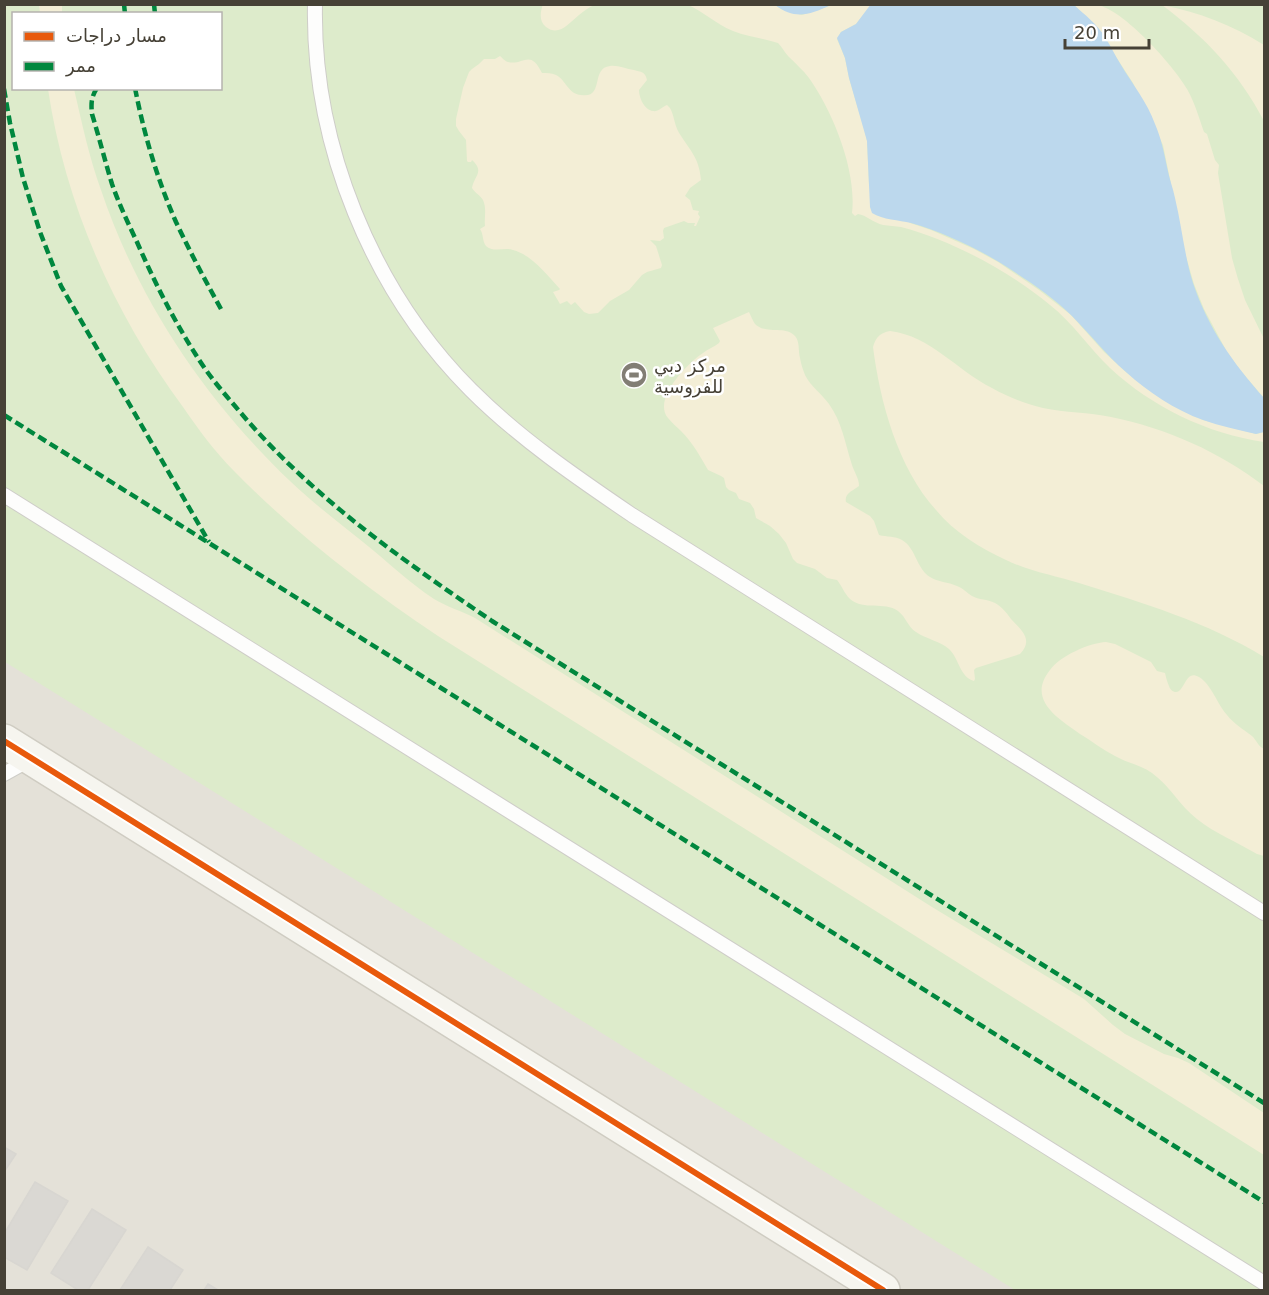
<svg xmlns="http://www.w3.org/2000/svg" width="1269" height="1295" viewBox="0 0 1269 1295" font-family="'DejaVu Sans',Cairo,sans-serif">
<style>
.residential{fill:#e4e1d8;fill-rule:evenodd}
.green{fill:#ddebcb;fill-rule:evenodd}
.sand{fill:#f3eed6}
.water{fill:#bcd8ed}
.building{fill:#dad8d3;stroke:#d8d6d1;stroke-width:1.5}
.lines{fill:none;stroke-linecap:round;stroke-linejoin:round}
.lane-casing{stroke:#cecdc8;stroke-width:16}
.secondary-casing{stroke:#cfccc2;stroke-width:36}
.lane{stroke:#fdfdfc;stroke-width:14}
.secondary{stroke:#f6f5ef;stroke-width:33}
.quiet{stroke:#00873e;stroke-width:4.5;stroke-dasharray:9 4.5;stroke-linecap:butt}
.cycleway-casing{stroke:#fff;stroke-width:10}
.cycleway{stroke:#e8590c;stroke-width:6}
.labels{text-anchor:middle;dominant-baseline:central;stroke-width:5;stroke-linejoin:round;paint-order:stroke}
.poi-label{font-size:18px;fill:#464136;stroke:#fff;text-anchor:start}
</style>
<rect width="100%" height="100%" fill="#f0efeb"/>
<!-- residential -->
<path class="residential" d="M5 5H1264V1290H5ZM14 14H220V88H14Z"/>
<!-- green -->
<path class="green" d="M4 5H1264V1290H1015L5 662ZM14 14H220V88H14Z"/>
<!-- sand -->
<path class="sand" d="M543 4H595V5C589 7 584 11 579 15 569 23 559 37 546 27 539 21 540 13 543 4Z
M39 5H62V13H40Z
M688 5H775L781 9 802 15 818 10 831 5H871L856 24 841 32 837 39 845 58 849 78 865 132 867 141 869 185 910 223 931 230 974 249 998 262 1039 290 1071 315 1104 352 1127 373 1161 398 1203 420 1256 434 1264 432V442C1208 434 1152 407 1110 368 1089 348 1073 323 1050 305 1009 271 953 241 901 227 895 226 889 226 883 225 874 223 866 215 858 214L855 216 852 213C857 171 833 112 809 78 803 70 796 64 789 57 785 53 782 47 778 43 763 38 748 37 733 31 716 24 704 12 688 5Z
M1074 5C1081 5 1090 3 1097 5 1123 9 1174 66 1187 89 1195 103 1199 118 1204 132L1207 134 1215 160 1219 165 1218 173 1232 258 1238 279 1245 300 1264 339V398L1240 370 1227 352 1204 309 1194 284 1185 253 1163 145 1133 83 1096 26Z
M1162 5C1199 12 1232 25 1264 45V121C1239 73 1205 37 1162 5Z
M500 56C501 57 506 62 508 62 523 66 530 48 542 73 547 73 551 73 556 75 566 80 568 94 581 95 605 99 590 68 610 66 618 65 626 69 634 70 641 72 645 71 647 80L639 90C639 97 644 110 653 111 658 112 662 107 667 105L670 108C674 115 674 123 678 131 689 150 699 156 701 180L690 188 685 196 690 200 693 210 699 211 698 214 700 217 696 226H694L695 223H688L684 221 664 228 663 231 664 238 660 241 650 240 656 246 662 265 661 268 647 272 642 275 629 290 610 301 598 313 589 314 584 312 575 302 571 305 567 301 560 304 553 292 559 290 560 289C547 275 532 255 513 250 505 247 493 253 486 246 482 241 484 235 480 229L485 226C484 218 487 209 483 200 480 195 475 193 472 188 474 176 485 172 472 160L471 162H468L467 161 466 140 459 131 456 126V119L463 88 469 72 472 69 479 64 484 59H495Z
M48 89H74C82 123 89 157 101 190 138 300 205 400 290 481 313 503 338 522 363 542 387 561 408 582 434 599 447 607 462 611 475 618L932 907 1084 999 1113 1025 1125 1034 1164 1054 1178 1058 1189 1063 1264 1113V1155L438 636C365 587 296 534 234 471 215 452 198 429 183 407 114 314 65 204 48 89Z
M749 312C751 316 753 321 755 324 766 335 785 325 795 336 800 342 798 350 800 358 801 364 803 370 805 375 811 387 822 394 829 404 842 422 845 443 852 465 854 472 859 478 859 486 853 491 844 493 846 502L870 516 874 521 879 535C887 537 895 536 902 540 916 548 916 568 930 577 938 582 948 582 957 586 963 588 967 593 972 596 979 600 987 599 995 603 1002 607 1006 612 1011 619 1021 630 1034 639 1020 654L976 668 974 670 975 679 974 681C959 676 960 660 949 649 940 641 926 639 916 632 908 627 906 617 898 611 884 601 864 611 850 599 844 593 842 586 837 580L827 578 815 569 797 563 793 559 786 543 779 534 770 526 756 518 754 509 750 503 739 499 736 493 729 490 726 487 724 478 721 476 708 470C700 456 693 443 681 431 677 427 672 423 668 418 652 399 688 363 703 353 708 349 714 347 719 343L720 341 713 328Z
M890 331C931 336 956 370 992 388 1008 397 1026 404 1043 408 1065 413 1089 412 1111 417 1166 428 1220 452 1264 486V657C1207 622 1143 603 1079 583 1055 576 1029 571 1006 560 980 548 954 532 936 510 898 468 880 402 873 347 876 337 880 333 890 331Z
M1106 642 1115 644 1151 662 1157 671 1165 673C1166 677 1167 682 1169 686 1170 690 1175 694 1179 691 1186 685 1187 670 1199 677 1212 685 1217 704 1227 715 1234 724 1243 729 1252 736 1257 741 1258 746 1264 749V856L1257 854C1237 842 1214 833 1197 819 1180 806 1170 786 1152 773 1141 765 1127 763 1115 756 1103 750 1092 741 1080 734 1059 719 1026 700 1050 670 1060 656 1089 643 1106 642Z"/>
<!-- water -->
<path class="water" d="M871 4 1074 5C1085 15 1097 24 1105 37 1111 46 1115 56 1121 65 1133 85 1147 102 1155 124 1161 138 1164 152 1167 167 1169 178 1173 188 1175 198 1182 227 1184 254 1193 283 1208 328 1233 363 1264 398V432L1256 434C1239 430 1220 426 1203 420 1175 410 1148 392 1126 372 1106 355 1091 335 1072 316 1051 295 1024 278 999 262 972 246 942 232 911 223 899 220 883 220 872 213L870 207 867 141 849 78 845 58 837 38 841 32 856 24Z
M775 5H831C809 15 795 20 775 5Z"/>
<!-- building -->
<path class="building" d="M4 1147 16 1154 4 1172Z
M35 1182 68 1201 27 1270 4 1257V1234Z
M92 1209 126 1230 88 1290H78L51 1273Z
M148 1247 183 1270 170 1290H120Z
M208 1284 218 1290H204Z"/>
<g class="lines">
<defs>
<path id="lane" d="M315 4C312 144 372 291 471 390 519 438 576 477 632 515L1264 913
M4 495 1264 1283
M4 774 31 759"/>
<path id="secondary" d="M4 741 883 1290"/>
</defs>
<!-- lane casing -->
<use href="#lane" class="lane-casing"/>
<!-- secondary casing -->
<use href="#secondary" class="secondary-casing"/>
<!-- lane -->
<use href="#lane" class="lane"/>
<!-- secondary -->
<use href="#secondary" class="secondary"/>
<!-- quiet -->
<path class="quiet" d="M124 4 125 14
M154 4 155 14
M97 88C91 97 91 104 92 114 99 137 105 161 112 184 119 204 128 223 137 242 154 281 173 319 196 355 207 373 221 390 235 406 308 494 398 557 492 621L1264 1103
M135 88C144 134 157 179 176 222 190 252 205 280 221 309
M4 89 10 123 23 178 40 232 61 286 209 542
M4 415 1264 1202"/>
<defs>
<path id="cycleway" d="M4 741 883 1290"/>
</defs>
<!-- cycleway casing -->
<use href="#cycleway" class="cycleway-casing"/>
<!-- cycleway -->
<use href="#cycleway" class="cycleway"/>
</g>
<!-- icons -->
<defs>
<symbol id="stadium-disc" viewBox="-11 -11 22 22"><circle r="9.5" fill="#827e75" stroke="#fff"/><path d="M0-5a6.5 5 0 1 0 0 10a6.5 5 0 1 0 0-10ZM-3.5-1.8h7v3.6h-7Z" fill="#fff"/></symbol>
</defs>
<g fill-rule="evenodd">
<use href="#stadium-disc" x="619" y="360" width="30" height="30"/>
</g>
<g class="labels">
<!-- poi labels -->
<g class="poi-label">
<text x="654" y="365">مركز دبي<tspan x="654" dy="21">للفروسية</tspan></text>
</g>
</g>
<!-- border -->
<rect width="1269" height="1295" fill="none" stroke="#464136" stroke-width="12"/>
<!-- legend -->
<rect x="12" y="12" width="210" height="78" fill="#ffffff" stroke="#b5b3af" stroke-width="1.5"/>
<rect x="24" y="32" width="30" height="9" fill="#e8590c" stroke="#b5b3af" stroke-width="1.5"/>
<text x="66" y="42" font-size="18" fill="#464136">مسار دراجات</text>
<rect x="24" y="62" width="30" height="9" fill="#00873e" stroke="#b5b3af" stroke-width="1.5"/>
<text x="66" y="72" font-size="18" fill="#464136">ممر</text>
<!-- scale -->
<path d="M1065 39v9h84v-9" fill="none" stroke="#464136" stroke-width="3"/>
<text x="1074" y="39" font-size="18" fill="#464136" stroke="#ffffff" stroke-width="4.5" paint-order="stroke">20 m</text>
</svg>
